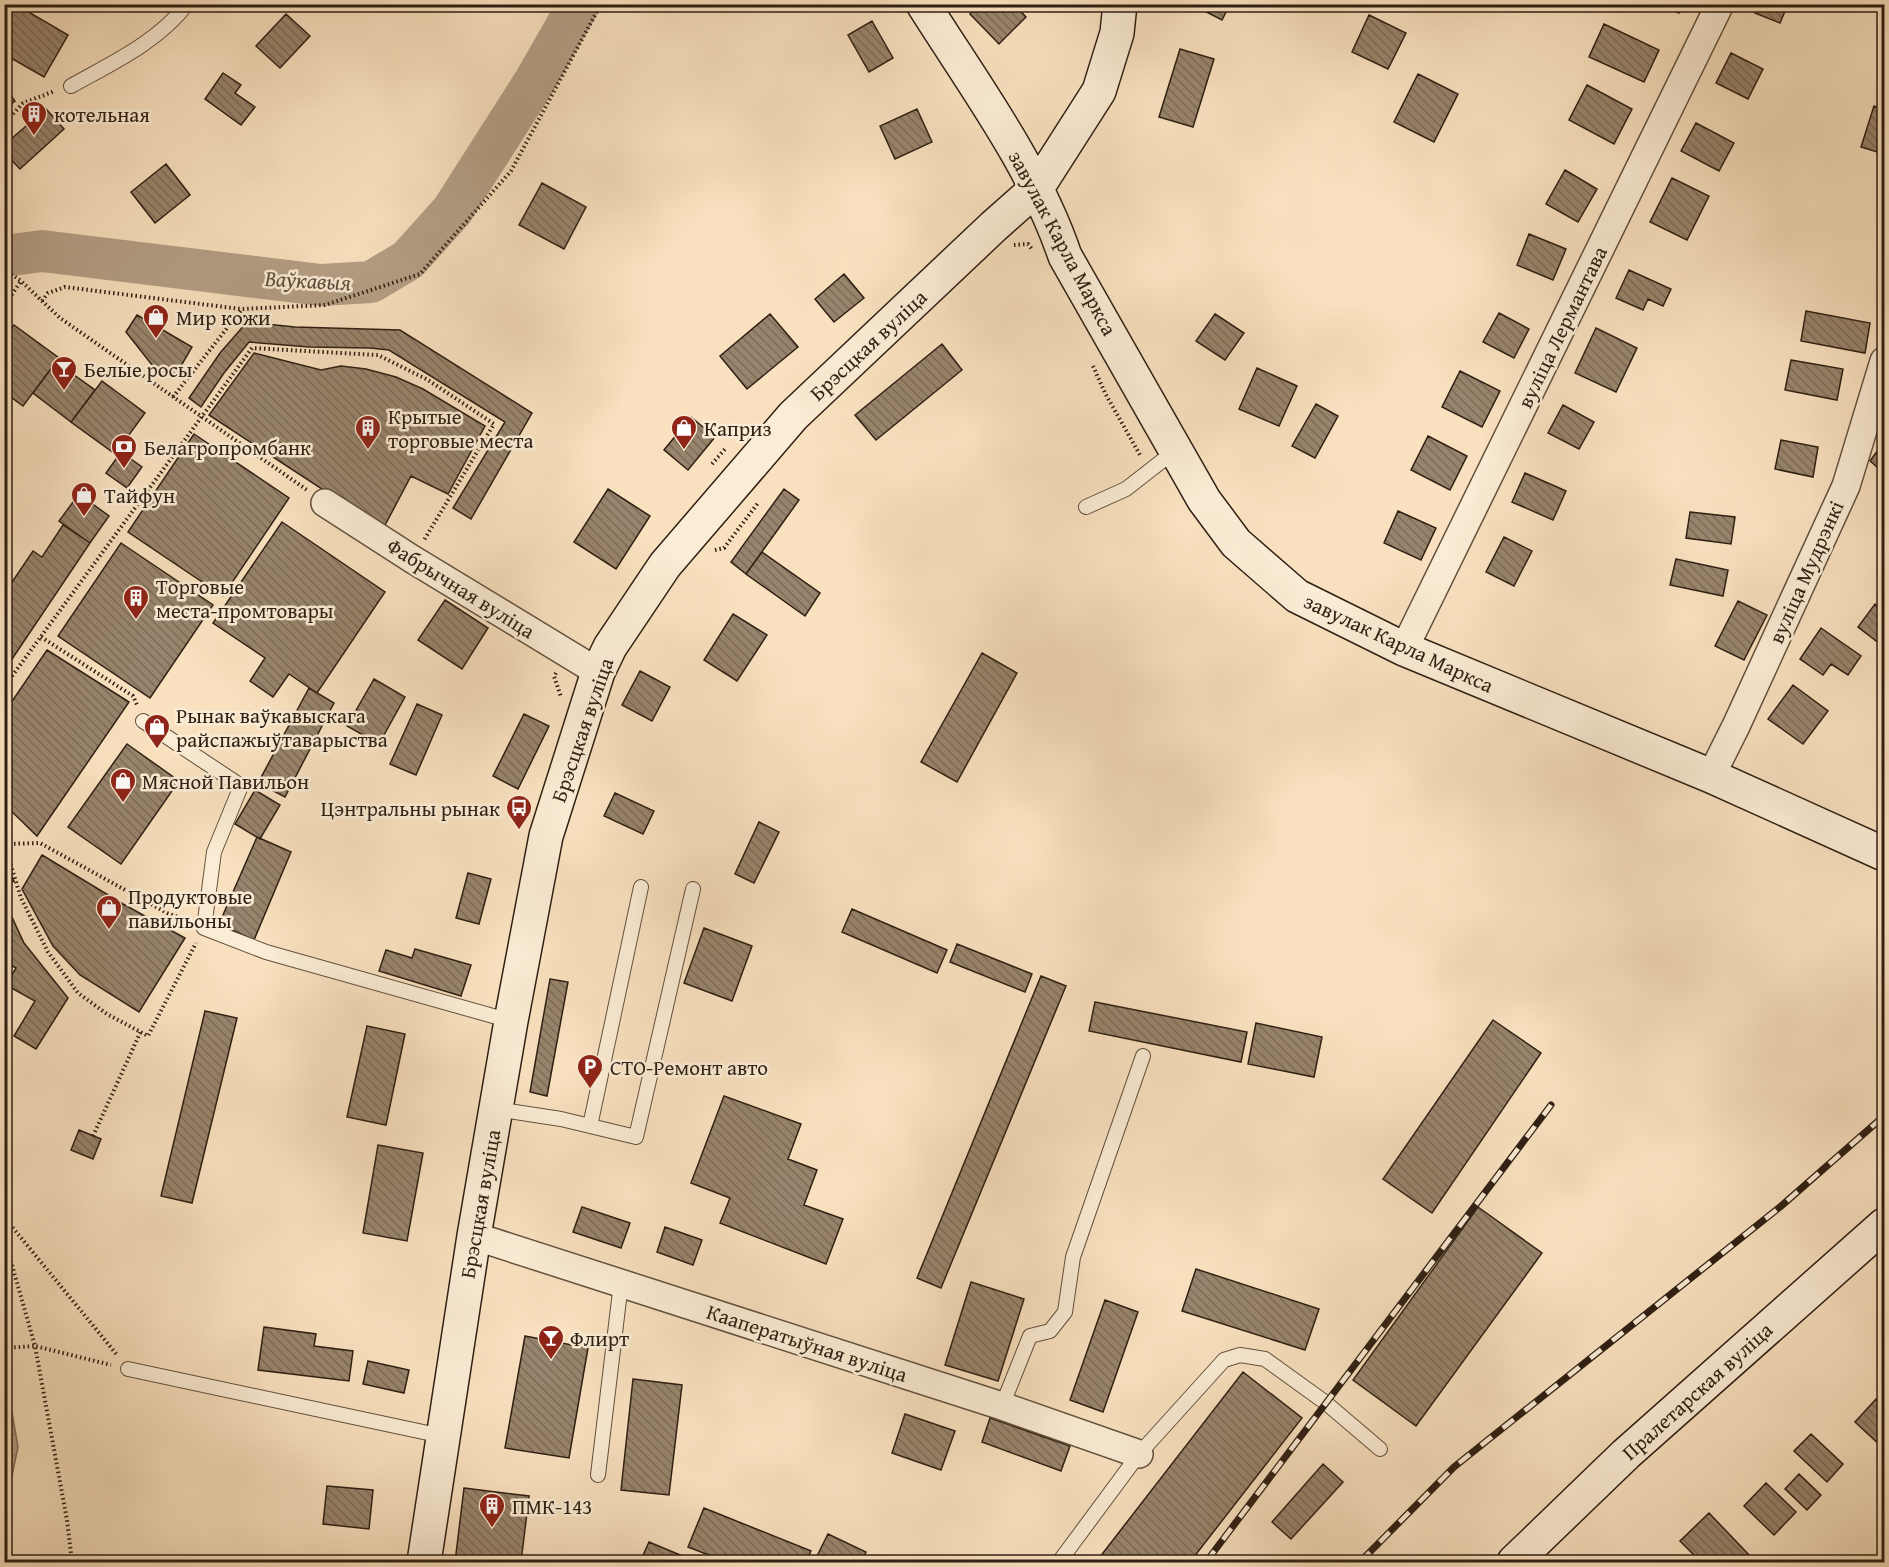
<svg xmlns="http://www.w3.org/2000/svg" width="1889" height="1567" viewBox="0 0 1889 1567" font-family="'Gentium Book Plus',serif">
<style>
.water{fill:url(#water-ripples);stroke:#7f6c57;stroke-width:1.5}
.lines{fill:none;stroke-linecap:round;stroke-linejoin:round}
.shore{stroke:#725f4c;stroke-width:1.5}
.river{stroke:#b49f85;stroke-width:42}
.building{fill:url(#building-back-hatch);stroke:#2f1f13;stroke-width:1.5}
.lane-casing{stroke:#62503e;stroke-width:16}
.street-casing{stroke:#62503e;stroke-width:30}
.secondary-casing{stroke:#2f1f13;stroke-width:36}
.path{stroke:#2f1f13;stroke-width:4;stroke-dasharray:1.5 3;stroke-linecap:butt}
.lane{stroke:#fbecd5;stroke-width:14}
.street{stroke:#fbecd5;stroke-width:27}
.secondary{stroke:#fbecd5;stroke-width:33}
.rail-casing{stroke:#2f1f13;stroke-width:7}
.rail{stroke:#fbecd5;stroke-width:4.5;stroke-dasharray:14;stroke-linecap:butt}
.labels{text-anchor:middle;dominant-baseline:central;stroke-width:5;stroke-linejoin:round;paint-order:stroke}
.poi-label{font-size:21px;fill:#2f1f13;stroke:#fbecd5;text-anchor:start}
.street-label{font-size:21px;fill:#2f1f13;stroke:#fbecd5}
.water-label{font-size:22px;font-style:italic;fill:#5e4c3b;stroke:#fbecd5}
</style>
<defs>
<pattern id="water-ripples" width="26" height="14" patternUnits="userSpaceOnUse" patternTransform="scale(1.5)"><rect width="26" height="14" fill="#b49f85"/><path d="M2 4q2-2 4 0t4 0M15 11q2-2 4 0t4 0" fill="none" stroke="#93816c"/></pattern>
<pattern id="building-back-hatch" width="6" height="6" patternUnits="userSpaceOnUse" patternTransform="scale(1.5)"><rect width="6" height="6" fill="#98846c"/><path d="M-1 5l2 2M0 0l6 6M5-1l2 2" fill="none" stroke="#7c6b58"/></pattern>
</defs>
<rect width="100%" height="100%" fill="#f9e1bf"/>
<filter id="stains"><feTurbulence type="fractalNoise" baseFrequency=".00333" numOctaves="4"/><feColorMatrix values="0 0 0 0 .2 0 0 0 0 .09 0 0 0 0 .02 0 0 0 .5 -.17"/></filter>
<radialGradient id="worn" r=".72"><stop offset=".6" stop-color="#630" stop-opacity="0"/><stop offset="1" stop-color="#630" stop-opacity=".3"/></radialGradient>
<!-- water -->
<path class="water" d="M5 1373 18 1447 5 1509H4Z"/>
<g class="lines">
<!-- shore -->
<path class="shore" d="M4 1406 12 1447 4 1481"/>
<!-- river -->
<path class="river" d="M4 256 42 251 321 285 371 282 408 260 452 211 535 81 579 4"/>
</g>
<!-- building -->
<path class="building" d="M4 4H15L68 35 44 77 4 54Z
M980 4H1014L1026 17 999 44 970 14Z
M1191 4H1230L1222 20Z
M1657 4H1682L1679 13Z
M1758 4H1788L1780 23 1755 13Z
M286 14 310 36 280 68 256 46Z
M1369 15 1406 33 1388 69 1352 52Z
M872 21 893 58 869 72 848 35Z
M1604 24 1659 50 1644 82 1589 57Z
M1180 49 1214 59 1193 127 1159 117Z
M1731 53 1763 69 1748 99 1716 83Z
M223 73 241 85 235 93 255 107 241 125 205 99Z
M1418 74 1458 94 1434 142 1394 122Z
M1587 85 1632 109 1614 144 1569 120Z
M4 86 15 101 4 109Z
M1874 106 1884 110V154L1861 147Z
M46 109 64 129 20 169 4 152V145Z
M917 109 932 142 895 159 880 126Z
M1696 123 1734 143 1719 171 1681 151Z
M166 164 190 195 155 223 131 192Z
M1565 170 1597 189 1578 222 1546 204Z
M1672 178 1709 196 1687 240 1650 222Z
M542 183 586 207 564 249 519 225Z
M1529 234 1566 249 1553 280 1517 265Z
M1629 270 1671 289 1663 306 1648 299 1643 310 1616 298Z
M844 274 864 298 834 322 815 299Z
M1806 311 1870 323 1865 353 1801 341Z
M1499 313 1529 329 1514 358 1483 342Z
M770 314 798 347 747 389 720 356Z
M1215 314 1244 333 1225 360 1196 341Z
M137 315 192 347 174 378 152 365 126 332Z
M247 322 295 327 400 330 532 413 471 519 453 508 505 422 389 350 370 348 309 347 249 342 224 373 201 407 189 398 220 353Z
M14 325 59 358 23 406 4 392V337Z
M1596 328 1637 348 1616 392 1575 373Z
M942 344 962 370 876 440 855 415Z
M254 353 321 370 341 366 366 369 396 377 423 389 485 426 448 494 411 476 383 529 209 415Z
M1791 360 1843 369 1837 400 1785 390Z
M56 362 95 390 71 422 33 393Z
M1257 368 1297 386 1279 426 1239 409Z
M1460 371 1500 391 1482 427 1442 407Z
M102 381 145 413 115 454 71 422Z
M1316 404 1338 416 1315 458 1292 446Z
M1563 405 1594 422 1579 449 1548 433Z
M691 417 715 437 688 470 664 450Z
M194 434 289 498 223 596 128 532Z
M1428 436 1467 456 1450 490 1411 470Z
M1781 440 1818 447 1813 477 1775 469Z
M1884 442V473L1870 461Z
M121 452 142 467 127 488 106 473Z
M1525 473 1566 491 1553 520 1512 502Z
M608 489 650 516 616 569 574 542Z
M784 489 799 500 746 574 731 562Z
M79 494 109 516 90 543 59 521Z
M1398 511 1436 528 1421 560 1384 543Z
M1690 512 1735 517 1731 544 1686 538Z
M282 522 385 592 317 693 289 674 273 697 250 681 265 658 213 623Z
M63 525 90 543 4 671V594L33 551 42 557Z
M1504 537 1532 551 1514 586 1486 572Z
M121 543 213 605 150 698 58 636Z
M762 552 820 593 805 616 746 574Z
M1676 559 1728 570 1723 596 1670 585Z
M445 600 488 628 462 669 418 640Z
M1738 601 1767 615 1744 660 1715 646Z
M1875 604 1884 611V647L1858 627Z
M733 614 767 635 737 681 704 660Z
M1821 628 1861 656 1848 675 1831 664 1823 675 1800 659Z
M47 650 129 702 37 836 4 804V713Z
M982 653 1017 673 957 782 921 762Z
M640 671 670 687 652 721 622 705Z
M374 679 405 697 379 744 347 726Z
M1793 685 1828 711 1803 744 1768 719Z
M309 688 334 703 285 797 258 783Z
M417 704 442 715 416 775 390 764Z
M524 714 549 726 518 789 493 776Z
M127 744 179 781 121 864 68 827Z
M255 790 280 805 260 839 235 824Z
M615 793 654 811 643 834 604 816Z
M759 822 779 832 754 883 735 874Z
M257 837 291 852 254 940 219 924Z
M42 855 123 904 185 938 139 1012 80 975 53 946 22 889Z
M4 861 14 881 4 885Z
M468 873 491 879 479 924 456 918Z
M4 900 24 943 68 998 36 1049 14 1036 35 1001 6 985 16 968 4 961Z
M852 909 947 950 937 973 842 932Z
M704 928 752 946 732 1001 684 983Z
M957 944 1032 974 1025 992 950 962Z
M415 949 471 965 461 996 379 971 386 950 412 958Z
M1041 976 1066 986 941 1288 917 1278Z
M550 979 568 982 547 1096 530 1092Z
M1095 1002 1247 1032 1241 1062 1089 1031Z
M205 1011 237 1018 192 1203 161 1196Z
M1493 1020 1541 1053 1432 1213 1383 1179Z
M1256 1023 1322 1037 1314 1077 1248 1064Z
M367 1026 405 1034 386 1125 347 1117Z
M724 1096 801 1124 788 1159 817 1170 804 1205 843 1219 826 1264 720 1223 730 1198 691 1183Z
M79 1130 101 1139 93 1159 71 1150Z
M378 1145 423 1153 407 1241 363 1233Z
M582 1207 630 1223 621 1248 573 1232Z
M1478 1207 1542 1253 1416 1426 1353 1380Z
M665 1227 702 1240 693 1265 657 1252Z
M1196 1269 1319 1309 1305 1350 1182 1311Z
M971 1282 1024 1299 998 1381 945 1365Z
M1105 1300 1138 1312 1103 1412 1070 1400Z
M264 1327 316 1334 314 1346 353 1351 349 1381 258 1370Z
M525 1336 588 1348 569 1458 505 1448Z
M368 1361 409 1370 404 1393 363 1384Z
M1243 1372 1302 1418 1190 1562H1096Z
M633 1379 682 1385 669 1495 621 1490Z
M1876 1399 1884 1406V1439L1880 1445 1855 1422Z
M905 1414 955 1431 941 1470 892 1453Z
M990 1418 1070 1446 1061 1471 982 1442Z
M1811 1434 1843 1464 1827 1482 1794 1451Z
M1323 1464 1343 1482 1291 1539 1272 1522Z
M1799 1474 1821 1495 1807 1510 1785 1489Z
M1766 1483 1796 1512 1774 1535 1744 1506Z
M327 1486 373 1490 369 1529 323 1524Z
M464 1488 529 1496 521 1562H455Z
M704 1508 811 1551 806 1562H727L688 1547Z
M1709 1513 1750 1556 1743 1562H1701L1680 1541Z
M828 1534 866 1552 861 1562H814Z
M649 1542 697 1562H640Z"/>
<g class="lines">
<defs>
<path id="lane" d="M71 86C112 63 158 42 187 4
M1086 507 1126 489 1176 450
M143 721 241 786 214 852 204 928 266 952 511 1021
M496 1109 561 1119 636 1137 693 889
M590 1126 641 887
M128 1369 442 1436
M1002 1406 1030 1336 1050 1331 1065 1312 1073 1257 1143 1056
M598 1475 621 1283
M1059 1562 1139 1454 1224 1360 1240 1355 1265 1359 1326 1403 1380 1449"/>
<path id="street" d="M325 503 412 559 598 672
M1404 649 1720 4
M1711 776 1736 726 1846 486 1884 361
M474 1236 1002 1406 1139 1454"/>
<path id="secondary" d="M923 4C974 85 1034 165 1065 256L1204 500 1236 543 1297 596 1404 649 1711 776 1884 854
M424 1562 474 1236 511 1021 546 836 598 672 610 647 665 565 793 416 994 226 1037 188 1099 91 1117 33 1120 4
M1514 1562 1626 1454 1884 1225"/>
</defs>
<!-- lane casing -->
<use href="#lane" class="lane-casing"/>
<!-- street casing -->
<use href="#street" class="street-casing"/>
<!-- secondary casing -->
<use href="#secondary" class="secondary-casing"/>
<!-- path -->
<path class="path" d="M4 124 23 103 55 91
M1014 245 1028 244 1032 249
M4 269 21 281 60 318 307 490
M42 301 48 293 65 287 241 309
M4 306 21 281
M1093 366 1105 393 1140 455
M173 397 242 309 325 305 420 274 511 171 601 4
M712 464 725 449
M715 550 724 548 758 503
M41 637 133 696 137 705
M556 673 554 676 561 697
M4 687 252 348 378 355 428 380 494 424 424 540
M4 843 21 898 48 952 78 993 107 1014 148 1036 196 943
M5 844 40 843 167 913 188 921
M93 1136 141 1031
M4 1217 118 1356
M4 1230 8 1251 35 1346 4 1348
M72 1562 67 1520 35 1346 111 1365"/>
<!-- lane -->
<use href="#lane" class="lane"/>
<!-- street -->
<use href="#street" class="street"/>
<!-- secondary -->
<use href="#secondary" class="secondary"/>
<defs>
<path id="rail" d="M1206 1562 1551 1105
M1360 1562 1454 1467 1780 1207 1884 1116"/>
</defs>
<!-- rail casing -->
<use href="#rail" class="rail-casing"/>
<!-- rail -->
<use href="#rail" class="rail"/>
</g>
<!-- icons -->
<defs>
<symbol id="building-pin" viewBox="-11 -11 22 30"><path d="M0 17L-7.5 6A9.5 9.5 0 1 1 7.5 6Z" fill="#8f2418" stroke="#fbecd5"/><path d="M-4-6H4V6H1V3H-1V6H-4ZM-2.5-4.3h1.7v1.8h-1.7ZM.8-4.3h1.7v1.8H.8ZM-2.5-1h1.7V.8h-1.7ZM.8-1h1.7V.8H.8Z" fill="#fff"/></symbol>
<symbol id="shop-pin" viewBox="-11 -11 22 30"><path d="M0 17L-7.5 6A9.5 9.5 0 1 1 7.5 6Z" fill="#8f2418" stroke="#fbecd5"/><path d="M-5-2.5h2.3a2.7 3.5 0 0 1 5.4 0H5L5.5 6h-11ZM-1.5-2.5h3a1.5 2.3 0 0 0-3 0Z" fill="#fff"/></symbol>
<symbol id="bar-pin" viewBox="-11 -11 22 30"><path d="M0 17L-7.5 6A9.5 9.5 0 1 1 7.5 6Z" fill="#8f2418" stroke="#fbecd5"/><path d="M-6-5H6L.8 .8V4.5H3.5V6h-7V4.5H-.8V.8Z" fill="#fff"/></symbol>
<symbol id="bank-pin" viewBox="-11 -11 22 30"><path d="M0 17L-7.5 6A9.5 9.5 0 1 1 7.5 6Z" fill="#8f2418" stroke="#fbecd5"/><path d="M-6-4H6V4H-6ZM0-2.3a2.3 2.3 0 1 0 0 4.6a2.3 2.3 0 1 0 0-4.6Z" fill="#fff"/></symbol>
<symbol id="bus-pin" viewBox="-11 -11 22 30"><path d="M0 17L-7.5 6A9.5 9.5 0 1 1 7.5 6Z" fill="#8f2418" stroke="#fbecd5"/><path d="M-5-6H5V4H4V6H2V4H-2V6H-4V4H-5ZM-3.5-4V0h7V-4ZM-3.5 1.2v1.5H-2V1.2ZM2 1.2v1.5H3.5V1.2Z" fill="#fff"/></symbol>
<symbol id="parking-pin" viewBox="-11 -11 22 30"><path d="M0 17L-7.5 6A9.5 9.5 0 1 1 7.5 6Z" fill="#8f2418" stroke="#fbecd5"/><path d="M-3.5-5.5H1a3.5 3.5 0 0 1 0 7H-1V5.5H-3.5ZM-1-3.4V-.6H.8a1.4 1.4 0 0 0 0-2.8Z" fill="#fff"/></symbol>
</defs>
<g fill-rule="evenodd">
<use href="#building-pin" x="19" y="99" width="30" height="40"/>
<use href="#shop-pin" x="141" y="302" width="30" height="40"/>
<use href="#bar-pin" x="49" y="354" width="30" height="40"/>
<use href="#building-pin" x="353" y="413" width="30" height="40"/>
<use href="#shop-pin" x="669" y="413" width="30" height="40"/>
<use href="#bank-pin" x="109" y="432" width="30" height="40"/>
<use href="#shop-pin" x="69" y="480" width="30" height="40"/>
<use href="#building-pin" x="121" y="583" width="30" height="40"/>
<use href="#shop-pin" x="142" y="712" width="30" height="40"/>
<use href="#shop-pin" x="108" y="766" width="30" height="40"/>
<use href="#bus-pin" x="504" y="793" width="30" height="40"/>
<use href="#shop-pin" x="94" y="893" width="30" height="40"/>
<use href="#parking-pin" x="575" y="1052" width="30" height="40"/>
<use href="#bar-pin" x="536" y="1323" width="30" height="40"/>
<use href="#building-pin" x="477" y="1491" width="30" height="40"/>
</g>
<g class="labels">
<!-- poi labels -->
<g class="poi-label">
<text x="54" y="114">котельная</text>
<text x="176" y="317">Мир кожи</text>
<text x="84" y="369">Белые росы</text>
<text x="388" y="416">Крытые<tspan x="388" dy="24">торговые места</tspan></text>
<text x="704" y="428">Каприз</text>
<text x="144" y="447">Белагропромбанк</text>
<text x="104" y="495">Тайфун</text>
<text x="156" y="586">Торговые<tspan x="156" dy="24">места-промтовары</tspan></text>
<text x="176" y="715">Рынак ваўкавыскага<tspan x="176" dy="24">райспажыўтаварыства</tspan></text>
<text x="142" y="781">Мясной Павильон</text>
<text x="500" y="808" text-anchor="end">Цэнтральны рынак</text>
<text x="128" y="896">Продуктовые<tspan x="128" dy="24">павильоны</tspan></text>
<text x="610" y="1067">СТО-Ремонт авто</text>
<text x="570" y="1338">Флирт</text>
<text x="512" y="1506">ПМК-143</text>
</g>
<!-- street labels -->
<g class="street-label">
<text transform="translate(1063 243) rotate(62)">завулак Карла Маркса</text>
<text transform="translate(1562 327) rotate(-64)">вуліца Лермантава</text>
<text transform="translate(868 345) rotate(-43)">Брэсцкая вуліца</text>
<text transform="translate(1806 572) rotate(-66)">вуліца Мудрэнкі</text>
<text transform="translate(461 588) rotate(32)">Фабрычная вуліца</text>
<text transform="translate(1399 643) rotate(25)">завулак Карла Маркса</text>
<text transform="translate(582 730) rotate(-71)">Брэсцкая вуліца</text>
<text transform="translate(480 1204) rotate(-80)">Брэсцкая вуліца</text>
<text transform="translate(807 1343) rotate(18)">Кааператыўная вуліца</text>
<text transform="translate(1697 1391) rotate(-42)">Пралетарская вуліца</text>
</g>
<!-- water labels -->
<g class="water-label">
<text transform="translate(308 280) rotate(3)">Ваўкавыя</text>
</g>
</g>
<!-- margin -->
<rect width="1889" height="1567" fill="none" stroke="#f9e1bf" stroke-width="24"/>
<rect x="6" y="6" width="1877" height="1555" fill="none" stroke="#2f1f13" stroke-width="3"/>
<rect x="12" y="12" width="1865" height="1543" fill="none" stroke="#2f1f13" stroke-width="1.5"/>
<rect width="100%" height="100%" filter="url(#stains)"/>
<rect width="100%" height="100%" fill="url(#worn)"/>
</svg>
